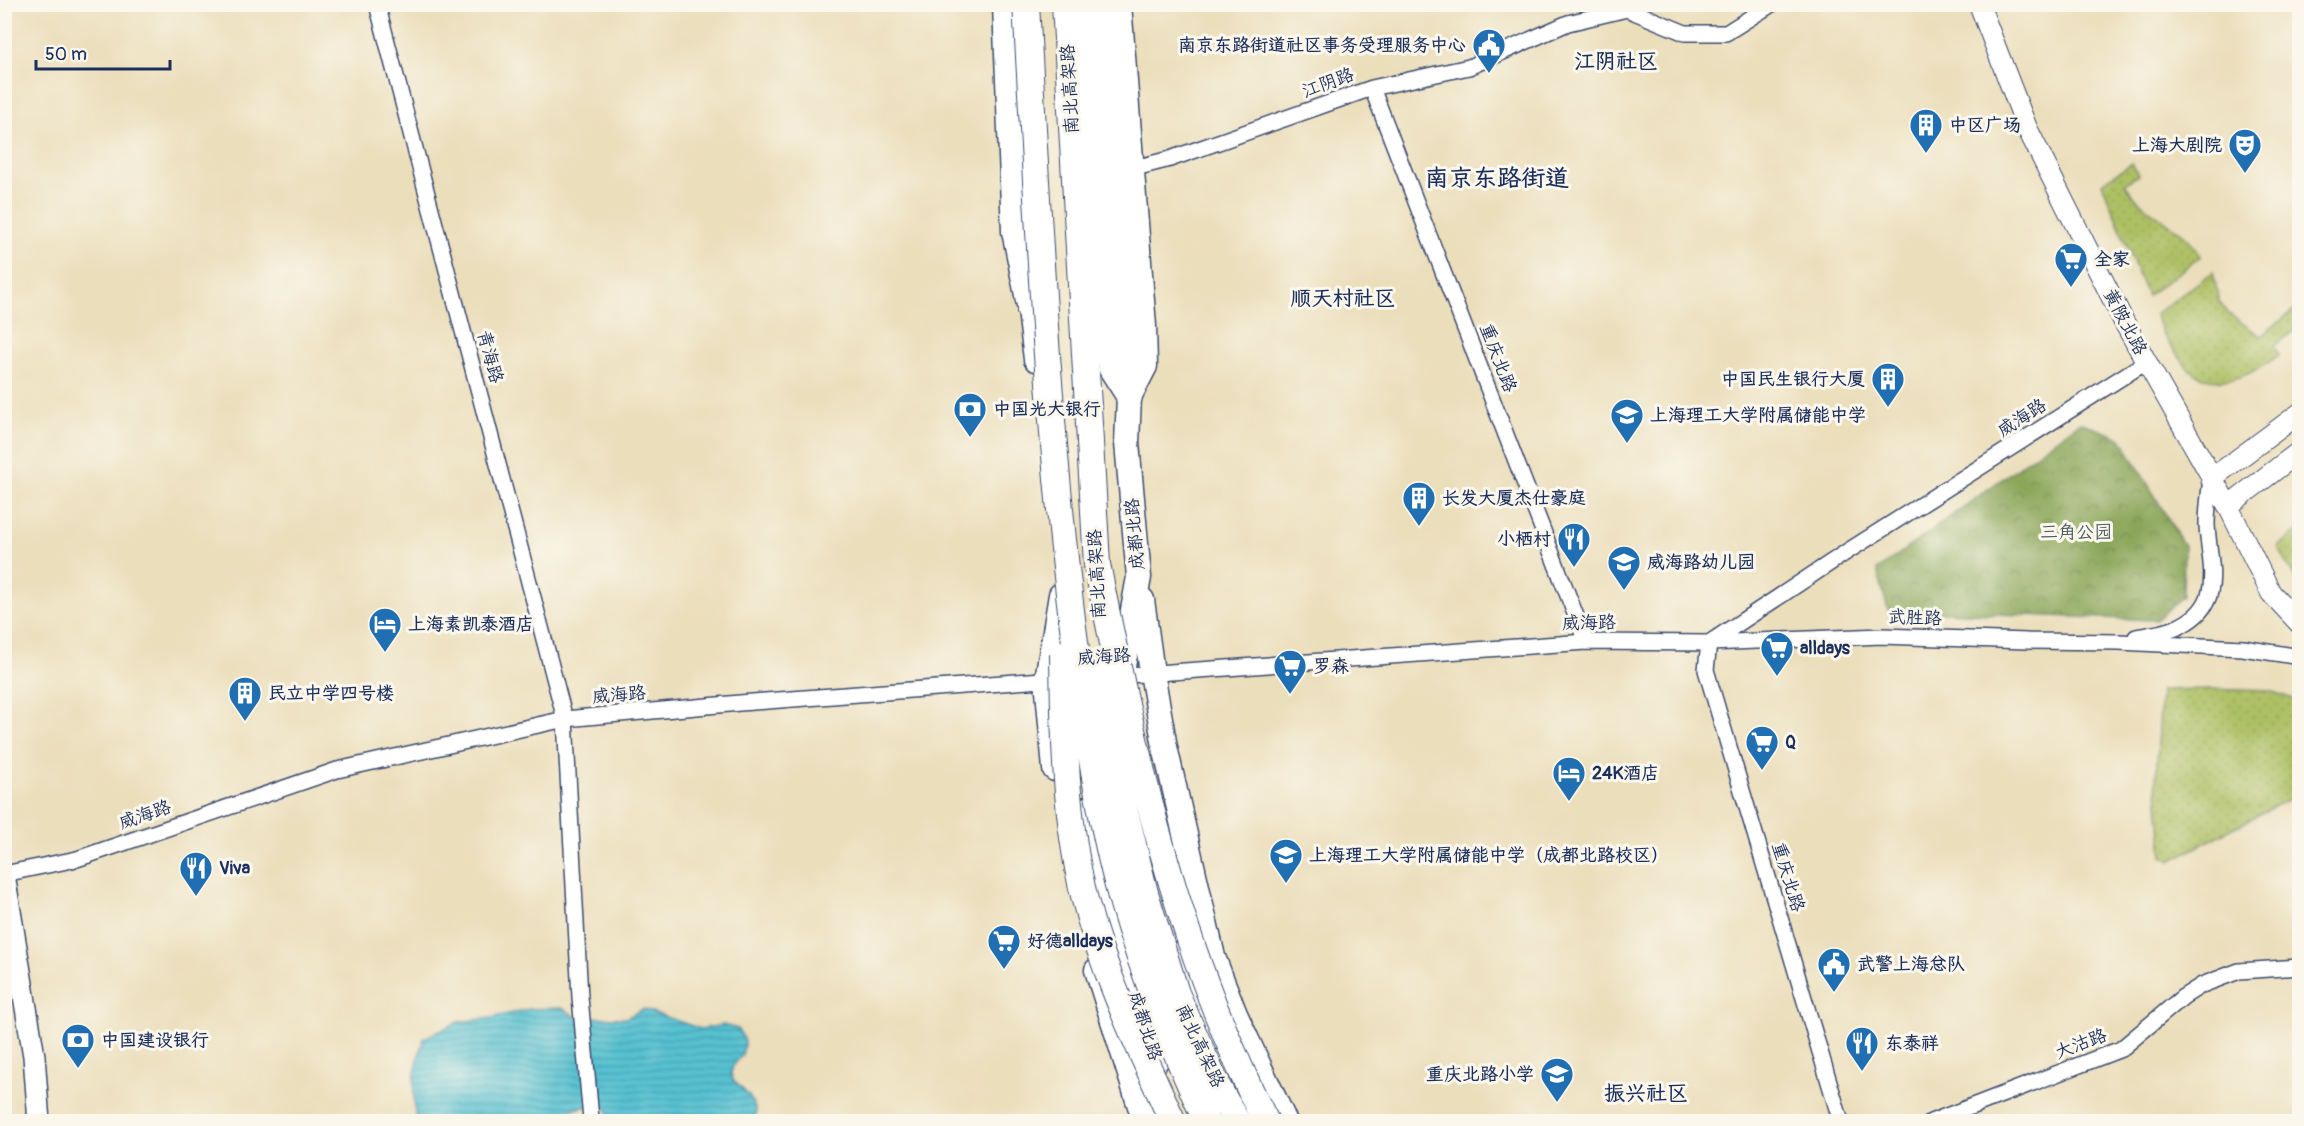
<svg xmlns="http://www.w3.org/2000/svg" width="2304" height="1126" viewBox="0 0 2304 1126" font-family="Pangolin,'LXGW WenKai TC',sans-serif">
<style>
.grass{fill:url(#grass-dots);stroke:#647760;stroke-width:1.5}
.forest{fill:url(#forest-crowns);stroke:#526a5c;stroke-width:1.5}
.water{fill:url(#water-rules);stroke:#387898;stroke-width:1.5}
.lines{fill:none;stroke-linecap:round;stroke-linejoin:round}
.minor-casing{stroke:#3a496c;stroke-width:18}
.tertiary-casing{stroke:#3a496c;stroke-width:22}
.secondary-casing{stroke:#3a496c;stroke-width:24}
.primary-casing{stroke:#3a496c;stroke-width:27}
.trunk-casing{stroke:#3a496c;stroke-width:28}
.minor{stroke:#fff;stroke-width:15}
.tertiary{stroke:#fff;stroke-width:20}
.secondary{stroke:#fff;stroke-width:21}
.primary{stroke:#fff;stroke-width:24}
.trunk{stroke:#fff;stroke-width:26}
.trunk-bridge-casing{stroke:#3a496c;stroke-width:28;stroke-linecap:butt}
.trunk-bridge{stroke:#fff;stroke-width:26}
.labels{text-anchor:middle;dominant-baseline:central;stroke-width:6;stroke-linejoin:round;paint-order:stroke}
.poi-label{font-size:18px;font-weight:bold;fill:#1b2f5e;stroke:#fbf7ec;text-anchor:start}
.street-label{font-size:18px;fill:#1b2f5e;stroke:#fbf7ec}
.park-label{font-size:18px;fill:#475a60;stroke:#fbf7ec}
.quarter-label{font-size:21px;font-weight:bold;fill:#1b2f5e;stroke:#fbf7ec}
.district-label{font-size:24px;font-weight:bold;fill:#1b2f5e;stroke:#fbf7ec}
</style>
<defs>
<pattern id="grass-dots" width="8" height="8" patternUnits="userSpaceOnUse" patternTransform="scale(1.5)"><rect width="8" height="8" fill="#adbf63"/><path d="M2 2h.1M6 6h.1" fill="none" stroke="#94a458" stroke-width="1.8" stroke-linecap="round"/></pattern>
<pattern id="forest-crowns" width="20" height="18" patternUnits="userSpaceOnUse" patternTransform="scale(1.5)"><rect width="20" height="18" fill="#8aa659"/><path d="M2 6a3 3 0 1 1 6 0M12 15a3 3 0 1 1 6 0" fill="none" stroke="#70884d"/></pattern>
<pattern id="water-rules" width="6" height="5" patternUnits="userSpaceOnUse" patternTransform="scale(1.5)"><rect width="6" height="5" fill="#56c1d1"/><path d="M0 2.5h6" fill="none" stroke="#469dad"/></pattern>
</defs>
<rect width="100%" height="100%" fill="#fbf7ec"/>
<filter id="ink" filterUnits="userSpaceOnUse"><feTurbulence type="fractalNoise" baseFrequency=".0167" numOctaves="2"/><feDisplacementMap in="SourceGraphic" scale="12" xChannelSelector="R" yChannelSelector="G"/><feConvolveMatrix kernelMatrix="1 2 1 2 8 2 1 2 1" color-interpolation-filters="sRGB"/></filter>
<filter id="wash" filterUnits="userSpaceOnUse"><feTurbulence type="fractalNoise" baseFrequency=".008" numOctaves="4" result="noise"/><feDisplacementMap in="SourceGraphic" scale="24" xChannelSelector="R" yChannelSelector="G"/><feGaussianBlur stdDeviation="1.35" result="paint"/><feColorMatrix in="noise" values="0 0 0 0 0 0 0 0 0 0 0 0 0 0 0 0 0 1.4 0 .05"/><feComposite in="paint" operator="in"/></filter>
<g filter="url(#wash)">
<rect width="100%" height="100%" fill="#ebdebb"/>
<!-- grass -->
<path class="grass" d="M2132 163 2138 175 2125 184C2139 206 2162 218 2183 234 2190 239 2196 249 2201 256L2147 296 2102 183Z
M2213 272 2219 301 2229 314 2261 336 2299 306V328L2274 346 2279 355C2254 374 2218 393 2189 369 2183 364 2180 357 2175 351 2166 340 2157 327 2156 313Z
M2299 530V586L2278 547Z
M2208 689 2270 691 2299 701V794L2170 861 2163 856 2156 781 2161 690Z"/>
<!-- forest -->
<path class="forest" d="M2080 422 2121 438 2184 546 2183 596 2156 620 1888 610 1877 570Z"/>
<!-- water -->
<path class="water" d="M563 1008 576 1017 626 1018 643 1009 701 1029 723 1025 738 1029 745 1041 742 1055 733 1066 731 1073 733 1080 749 1096 756 1110V1121H611L605 1107 600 1104 555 1113 534 1121H416C411 1087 414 1070 424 1038L458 1022 491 1018 529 1009Z"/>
</g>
<g filter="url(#ink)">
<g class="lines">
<defs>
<path id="minor" d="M377 4 565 719 580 997 591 1119
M1372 88 1586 642
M1131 169 1170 159 1372 88 1469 67 1568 23 1627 9 1685 33H1726L1772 4
M2136 637C2150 634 2168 633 2180 626 2226 603 2209 565 2207 525 2207 509 2209 495 2211 479
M1709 643 1848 551 2146 362
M1709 643 1706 670 1841 1122
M1115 676 1586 642 1709 643 1882 636 2027 641 2119 642 2243 648 2300 657
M4 874 77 859 337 770 565 719 740 703 1055 679
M1931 1122 2121 1049 2183 997 2202 985 2239 971 2300 967"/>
<path id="tertiary" d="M1979 4 2027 128 2124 322 2228 506 2271 593 2300 624
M2211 479 2300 413
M2228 506 2300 451"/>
<path id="secondary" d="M4 875 34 1056 39 1122"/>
<path id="primary" d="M1005 4 1014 231 1030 310 1036 359
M1078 4 1097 261 1111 369 1129 397 1127 443 1139 577 1121 677
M1119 4 1144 326 1145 366 1129 397
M1142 600 1152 673 1165 747 1213 957 1235 1014 1285 1122
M1055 769 1047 679 1061 595
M1089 808 1095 842 1125 964 1156 1061
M1159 876 1180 963 1215 1051
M1097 970 1145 1122"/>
<path id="trunk" d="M1065 4 1097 564
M1098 4 1129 397
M1030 262V310"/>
</defs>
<!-- minor casing -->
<use href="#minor" class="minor-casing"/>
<!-- tertiary casing -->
<use href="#tertiary" class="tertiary-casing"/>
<!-- secondary casing -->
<use href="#secondary" class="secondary-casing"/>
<!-- primary casing -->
<use href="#primary" class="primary-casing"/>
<!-- trunk casing -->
<use href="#trunk" class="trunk-casing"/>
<!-- minor -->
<use href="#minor" class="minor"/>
<!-- tertiary -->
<use href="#tertiary" class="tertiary"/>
<!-- secondary -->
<use href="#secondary" class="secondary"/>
<!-- primary -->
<use href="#primary" class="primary"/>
<!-- trunk -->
<use href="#trunk" class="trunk"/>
<defs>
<path id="trunk-bridge" d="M1026 4C1038 212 1047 420 1073 627 1085 717 1097 809 1121 897 1143 975 1173 1049 1207 1122
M1097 564C1134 754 1177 948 1266 1122
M1063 654C1064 736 1065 821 1085 900 1105 978 1140 1049 1173 1122
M1102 671 1114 767 1145 893 1176 993 1215 1082 1237 1122"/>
</defs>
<!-- trunk-bridge casing -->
<use href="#trunk-bridge" class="trunk-bridge-casing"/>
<!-- trunk-bridge -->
<use href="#trunk-bridge" class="trunk-bridge"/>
</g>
</g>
<!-- icons -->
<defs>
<symbol id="civic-pin" viewBox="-11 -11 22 30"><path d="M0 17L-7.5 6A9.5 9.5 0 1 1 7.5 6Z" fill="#1f6fb2" stroke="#fbf7ec"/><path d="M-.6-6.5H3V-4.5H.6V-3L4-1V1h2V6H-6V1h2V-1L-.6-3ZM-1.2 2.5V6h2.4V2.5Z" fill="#fff"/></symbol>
<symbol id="building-pin" viewBox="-11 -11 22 30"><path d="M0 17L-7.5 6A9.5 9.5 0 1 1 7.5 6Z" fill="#1f6fb2" stroke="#fbf7ec"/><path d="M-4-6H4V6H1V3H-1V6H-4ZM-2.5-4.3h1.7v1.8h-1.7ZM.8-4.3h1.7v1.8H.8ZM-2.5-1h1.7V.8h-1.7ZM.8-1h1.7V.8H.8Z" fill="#fff"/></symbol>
<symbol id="theatre-pin" viewBox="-11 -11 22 30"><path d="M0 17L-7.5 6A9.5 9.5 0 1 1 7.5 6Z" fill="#1f6fb2" stroke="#fbf7ec"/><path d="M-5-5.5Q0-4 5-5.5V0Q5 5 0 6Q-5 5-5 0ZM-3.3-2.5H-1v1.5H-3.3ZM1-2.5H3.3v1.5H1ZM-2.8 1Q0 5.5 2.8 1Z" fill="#fff"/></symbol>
<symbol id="supermarket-pin" viewBox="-11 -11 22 30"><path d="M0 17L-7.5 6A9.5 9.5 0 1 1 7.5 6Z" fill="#1f6fb2" stroke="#fbf7ec"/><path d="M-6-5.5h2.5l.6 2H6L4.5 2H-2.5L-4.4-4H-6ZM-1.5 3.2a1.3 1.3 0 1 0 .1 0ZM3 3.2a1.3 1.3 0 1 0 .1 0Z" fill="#fff"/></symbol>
<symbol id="bank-pin" viewBox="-11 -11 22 30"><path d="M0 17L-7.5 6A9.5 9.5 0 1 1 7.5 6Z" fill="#1f6fb2" stroke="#fbf7ec"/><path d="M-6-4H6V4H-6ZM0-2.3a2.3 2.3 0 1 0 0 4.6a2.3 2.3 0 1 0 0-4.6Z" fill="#fff"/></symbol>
<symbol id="school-pin" viewBox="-11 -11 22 30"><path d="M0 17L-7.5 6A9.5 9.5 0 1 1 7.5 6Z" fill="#1f6fb2" stroke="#fbf7ec"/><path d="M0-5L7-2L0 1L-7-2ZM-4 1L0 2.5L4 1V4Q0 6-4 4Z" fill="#fff"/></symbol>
<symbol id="restaurant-pin" viewBox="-11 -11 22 30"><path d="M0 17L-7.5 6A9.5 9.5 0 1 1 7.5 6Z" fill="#1f6fb2" stroke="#fbf7ec"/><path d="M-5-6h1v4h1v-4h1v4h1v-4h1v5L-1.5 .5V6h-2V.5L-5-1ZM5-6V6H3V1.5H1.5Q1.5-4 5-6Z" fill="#fff"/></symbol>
<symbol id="hotel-pin" viewBox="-11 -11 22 30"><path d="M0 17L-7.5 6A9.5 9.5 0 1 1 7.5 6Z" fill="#1f6fb2" stroke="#fbf7ec"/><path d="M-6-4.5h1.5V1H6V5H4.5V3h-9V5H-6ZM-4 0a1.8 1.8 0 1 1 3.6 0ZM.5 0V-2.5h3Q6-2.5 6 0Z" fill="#fff"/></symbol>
</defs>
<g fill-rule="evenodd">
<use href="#civic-pin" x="1470" y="26" width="38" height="52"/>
<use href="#building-pin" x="1907" y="106" width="38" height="52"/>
<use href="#theatre-pin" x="2226" y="126" width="38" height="52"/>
<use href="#supermarket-pin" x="2052" y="240" width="38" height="52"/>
<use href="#building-pin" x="1869" y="360" width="38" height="52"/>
<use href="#bank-pin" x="951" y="390" width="38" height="52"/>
<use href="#school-pin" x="1608" y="396" width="38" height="52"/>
<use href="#building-pin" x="1400" y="479" width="38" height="52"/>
<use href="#restaurant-pin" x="1555" y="520" width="38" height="52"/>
<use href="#school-pin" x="1605" y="543" width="38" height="52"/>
<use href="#hotel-pin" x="366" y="605" width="38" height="52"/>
<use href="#supermarket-pin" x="1758" y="629" width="38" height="52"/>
<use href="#supermarket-pin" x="1271" y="647" width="38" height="52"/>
<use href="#building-pin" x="226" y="674" width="38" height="52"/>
<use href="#supermarket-pin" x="1743" y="723" width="38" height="52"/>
<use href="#hotel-pin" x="1550" y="754" width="38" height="52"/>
<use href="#school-pin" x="1267" y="836" width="38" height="52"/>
<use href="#restaurant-pin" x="177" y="849" width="38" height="52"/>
<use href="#supermarket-pin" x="985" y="922" width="38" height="52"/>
<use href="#civic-pin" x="1815" y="945" width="38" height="52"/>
<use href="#bank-pin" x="59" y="1021" width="38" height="52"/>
<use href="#restaurant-pin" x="1843" y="1024" width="38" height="52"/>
<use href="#school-pin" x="1538" y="1055" width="38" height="52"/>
</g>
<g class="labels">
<!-- poi labels -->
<g class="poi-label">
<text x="1466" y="45" text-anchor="end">南京东路街道社区事务受理服务中心</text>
<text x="1949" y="125">中区广场</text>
<text x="2222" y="145" text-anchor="end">上海大剧院</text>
<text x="2094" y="259">全家</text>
<text x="1865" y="379" text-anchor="end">中国民生银行大厦</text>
<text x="993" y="409">中国光大银行</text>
<text x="1650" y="415">上海理工大学附属储能中学</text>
<text x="1442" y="498">长发大厦杰仕豪庭</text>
<text x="1551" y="539" text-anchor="end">小栖村</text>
<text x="1647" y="562">威海路幼儿园</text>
<text x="408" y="624">上海素凯泰酒店</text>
<text x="1800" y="648">alldays</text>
<text x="1313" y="666">罗森</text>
<text x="268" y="693">民立中学四号楼</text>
<text x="1785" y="742">Q</text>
<text x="1592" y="773">24K酒店</text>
<text x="1309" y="855">上海理工大学附属储能中学（成都北路校区）</text>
<text x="219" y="868">Viva</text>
<text x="1027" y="941">好德alldays</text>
<text x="1857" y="964">武警上海总队</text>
<text x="101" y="1040">中国建设银行</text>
<text x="1885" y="1043">东泰祥</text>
<text x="1534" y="1074" text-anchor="end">重庆北路小学</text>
</g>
<!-- street labels -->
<g class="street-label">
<text transform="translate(1328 83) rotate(-20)">江阴路</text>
<text transform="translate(1070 89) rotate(-93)">南北高架路</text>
<text transform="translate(2125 322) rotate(62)">黄陂北路</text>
<text transform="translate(490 357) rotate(75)">青海路</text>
<text transform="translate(1498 358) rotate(69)">重庆北路</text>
<text transform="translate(2022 418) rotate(-33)">威海路</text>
<text transform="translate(1135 534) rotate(-95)">成都北路</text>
<text transform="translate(1097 574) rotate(-93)">南北高架路</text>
<text transform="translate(1915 618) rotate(2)">武胜路</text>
<text transform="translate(1589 623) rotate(-1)">威海路</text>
<text transform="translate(1104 657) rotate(-4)">威海路</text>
<text transform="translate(619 695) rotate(-5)">威海路</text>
<text transform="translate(145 815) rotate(-19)">威海路</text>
<text transform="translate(1788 877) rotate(73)">重庆北路</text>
<text transform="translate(1145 1026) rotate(72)">成都北路</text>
<text transform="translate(2081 1044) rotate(-21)">大沽路</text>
<text transform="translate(1200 1046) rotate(65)">南北高架路</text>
</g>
<!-- park labels -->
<g class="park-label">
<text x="2076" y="532">三角公园</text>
</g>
<!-- quarter labels -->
<g class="quarter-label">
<text x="1616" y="61">江阴社区</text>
<text x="1343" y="298">顺天村社区</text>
<text x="1646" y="1093">振兴社区</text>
</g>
<!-- district labels -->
<g class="district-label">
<text x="1497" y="178">南京东路街道</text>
</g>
</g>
<!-- margin -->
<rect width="2304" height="1126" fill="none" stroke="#fbf7ec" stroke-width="24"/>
<!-- scale -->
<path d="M36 60v9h134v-9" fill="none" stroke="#1b2f5e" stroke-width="3"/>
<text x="45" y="60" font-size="18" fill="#1b2f5e" stroke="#fbf7ec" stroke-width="4.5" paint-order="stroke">50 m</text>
</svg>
